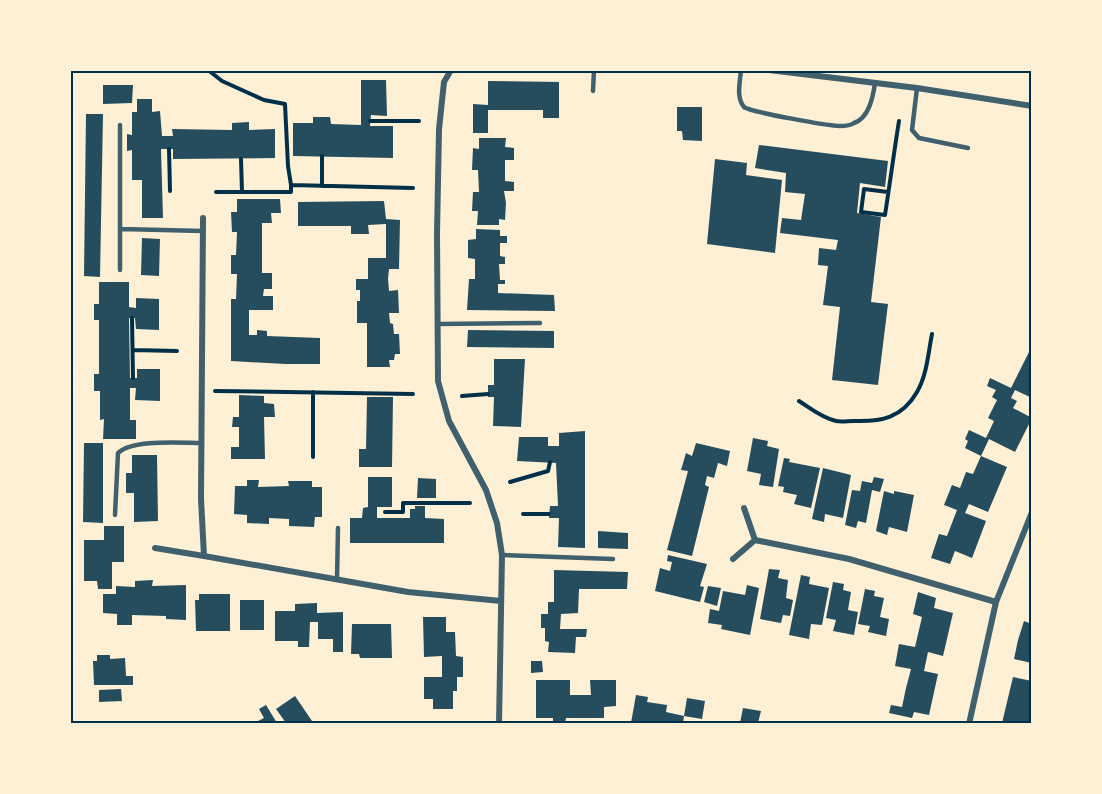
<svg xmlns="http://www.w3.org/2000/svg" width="1102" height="794" viewBox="0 0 1102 794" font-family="'DejaVu Sans',sans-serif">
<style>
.building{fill:#264d5e}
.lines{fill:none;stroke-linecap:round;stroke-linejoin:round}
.path{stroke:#003049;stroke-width:4}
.service{stroke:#3f606c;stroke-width:4.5}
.minor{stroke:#3f606c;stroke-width:6}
.neatline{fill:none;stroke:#003049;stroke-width:2}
</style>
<rect width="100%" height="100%" fill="#fdf0d5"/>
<!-- building -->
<path class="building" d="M361 80H386L387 116 371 115 370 126H393V158L293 156V123H313V117H330L331 124 361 125Z
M488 81 559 82V118H543V110H488V133H473V104L488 105Z
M103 85H133L132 103 103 104Z
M137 99H152V112L160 111 162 136H173L172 129 232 130V123L249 122V130L275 129V158L173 159V149H161L163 218H142V180H132V150L127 151V134L132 135V112H137Z
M677 107H702V141L683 140 682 131H677Z
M86 114H103L100 277 84 276Z
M479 138H506L505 147 514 148V160H505V181L514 182V191H504L506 203 505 220 499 219V225H477L478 211H472L473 192H479L478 170H472L473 148 479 149Z
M759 145 888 161 885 187 860 183 857 213 881 217 871 302 888 304 878 385 832 380 840 307 823 305 828 266 818 265 819 248 836 250 838 240 780 233 782 218 801 220 805 194 785 192 786 173 755 168Z
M715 159 747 163 746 175 782 180 775 253 707 244Z
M237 199H280L281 213H271L272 223H262V273H272V289H264L263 296H273V310H249V335H257V330L267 331V336L320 338V364H285L231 361V299H236L237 274H231V255H236L237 232H232L231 212H237Z
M384 201 386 219 400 220 399 269H389L388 279 389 291 398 290 399 313H389L390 323 393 324 394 334H399L400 354H395L394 360H389L390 367H367V323H357V301H360V290H356V279H368V258H386V224L368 225 369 234H351V226H298V202Z
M476 229 500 230V236H507V243H500V256L505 257V264H499L500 280H505V284H498V293L554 295 555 311 467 310 469 279H475V259L468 258V240L476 239Z
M142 238 160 239 159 276 141 275Z
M99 282H129V307L136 308V298L159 299V330L136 329 135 318H129L130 378H137V369H160V401L135 400 136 388H130V420H136V439H103L104 419 100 420V391H94V374H99V320H94V304H99Z
M468 330 554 331V348L467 347Z
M1032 346V398L1015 390 1011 398 1017 401 1013 408 1032 418 1015 452 989 439 981 456 1007 467 988 512 969 504 965 513 986 521 972 558 955 551 950 564 931 558 939 534 947 536 957 510 944 505 952 485 960 488 966 472 973 474 981 456 965 448 968 441 965 439 969 430 986 438 994 421 988 418 997 400 992 397 996 390 987 386 990 378 1011 388Z
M494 359H525L521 427 493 426 494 397H488V385H494Z
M239 395 264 396V403L274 404 275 417H264L265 459H231V447H239V427H232L233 417H239Z
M367 397H393L392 467H359V449H366Z
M585 431V548L558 547 559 518H549L550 506H558L556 463 517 461 519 437H548V446H559V433Z
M753 438 768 441 767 446 779 449 773 487 759 485 761 474 747 471Z
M84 443H103V523L83 522Z
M696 443 730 451 727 466 718 463 714 478 707 476 705 485 709 487 692 556 667 550 688 471 681 470 686 453 692 456Z
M132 455H157L158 521 134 522V493H126V473H132Z
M784 458 790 459 789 462 820 468 811 508 794 504 797 495 783 492 784 487 778 486Z
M823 468 851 475 843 518 825 514 824 522 812 519Z
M368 477H392V507H377V518H410V509H415V506H425V518L444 519V543H350V518H362L363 508 368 507Z
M874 477 884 479 880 492 872 490 866 523 858 521 856 528 845 525 852 490 860 491 862 481 872 483Z
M418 478 436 479V498H417Z
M247 480H259L258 487 289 486 288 481H312V487H322V517H315L314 527 289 526V519L269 518V524L247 523V515L234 514 235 486H247Z
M884 491 894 494V491L914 495 907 532 889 527 887 535 876 531Z
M104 526H124V562H112V589H98L97 581H84V540H104Z
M598 531 628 533V549L598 548Z
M668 555 707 564 700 586 704 587 700 602 655 591 660 568 670 571 672 562 667 561Z
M769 569 780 570 778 578 788 580 786 598 793 600 790 616 783 615 781 623 760 619Z
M554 570 628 572 627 589H579L578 613 561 614 560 629H587L586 637H576L575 653 548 652 549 642 545 641V628H541V614H548V602H554Z
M801 575 810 577 809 584 829 588 822 625 811 624 809 639 789 635Z
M153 580 152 586 186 585V620L166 619V616L132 615V625H117V614L103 613V594H116V586L135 587V581Z
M833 582 844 584 843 590 851 592 848 610 858 612 854 635 833 631 836 620 826 618Z
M747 585 759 588 750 635 721 629 722 625 708 623 710 609 719 611 723 591 745 595Z
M708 586 721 588 717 606 704 602Z
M865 589 875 591 874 596 884 598 880 617 889 619 886 636 868 632 870 626 858 624Z
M918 592 936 598 934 608 953 613 943 656 928 652 924 671 938 674 929 715 914 712 912 718 889 713 891 705 902 707 906 688 911 669 895 666 899 644 915 647 922 617 913 614Z
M199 594H230V631H196L195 600H199Z
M240 600H264V630H240Z
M317 603V613L343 612V652H333V639H318V622H310L309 647H298V641H275V611H295V604Z
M423 617H446V632H455L456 656 463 657V677H457V691H453V709H433V699H424V677H442V656L424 657Z
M1024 621 1032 624V663L1014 659 1018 640Z
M352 624H391L392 658H360L359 654H351Z
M97 655H110V659L125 658 126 676H133V685H94L93 661H97Z
M531 661H542L543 672 531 673Z
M1013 677 1032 681V723H1002Z
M536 680H570V695H591L590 680H616V706L604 707V718H566L565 723H553V718H536Z
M121 689 122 701 99 702V690Z
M636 695 648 697 647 702 667 705 666 712 684 716 683 723H631Z
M295 696 312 721 308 723H286L276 709Z
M687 698 705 701 702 719 684 716Z
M266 705 277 723H254L264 718 259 709Z
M743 708 761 711 758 723H740Z"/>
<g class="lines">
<!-- path -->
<path class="path" d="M208 70 222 81 264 100 285 104 288 166 291 185
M370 121H419
M169 149 170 191
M241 159 242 192
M322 186V156
M216 192H291V185L413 188
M888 192 864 189 861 212 885 215C890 183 894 152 899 121
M132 318 133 378
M133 350 177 351
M215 391 413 394
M313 392V457
M462 396 488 394
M799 401C810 408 822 418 836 421 841 422 848 421 854 421 881 422 902 418 917 392 927 375 928 354 932 334
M510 482 548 471 550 462
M385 512H403V503H470
M523 514H549"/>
<!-- service -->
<path class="service" d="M741 70C740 82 736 98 744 107 750 112 829 126 840 126 844 126 851 125 854 123 869 118 873 97 875 83
M917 88 912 130 919 138 968 148
M593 91 594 70
M121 229 203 231
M120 270V125
M438 324 540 323
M115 515 118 453C132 439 181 443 202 443
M502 555 613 559
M337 580 338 528"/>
<!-- minor -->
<path class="minor" d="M451 70 444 82 439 129 437 233 438 381 449 421 486 490 497 523 502 555 499 724
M769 70 917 88 1032 106
M744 508 755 540
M155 548 204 556 201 499 203 218
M204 556 408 592 501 601
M733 559 755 540 849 559 996 602
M969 724 996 602 1032 512"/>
</g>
<!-- border -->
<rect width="1102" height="794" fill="none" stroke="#fdf0d5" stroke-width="144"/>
<rect x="72" y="72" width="958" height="650" class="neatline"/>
</svg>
